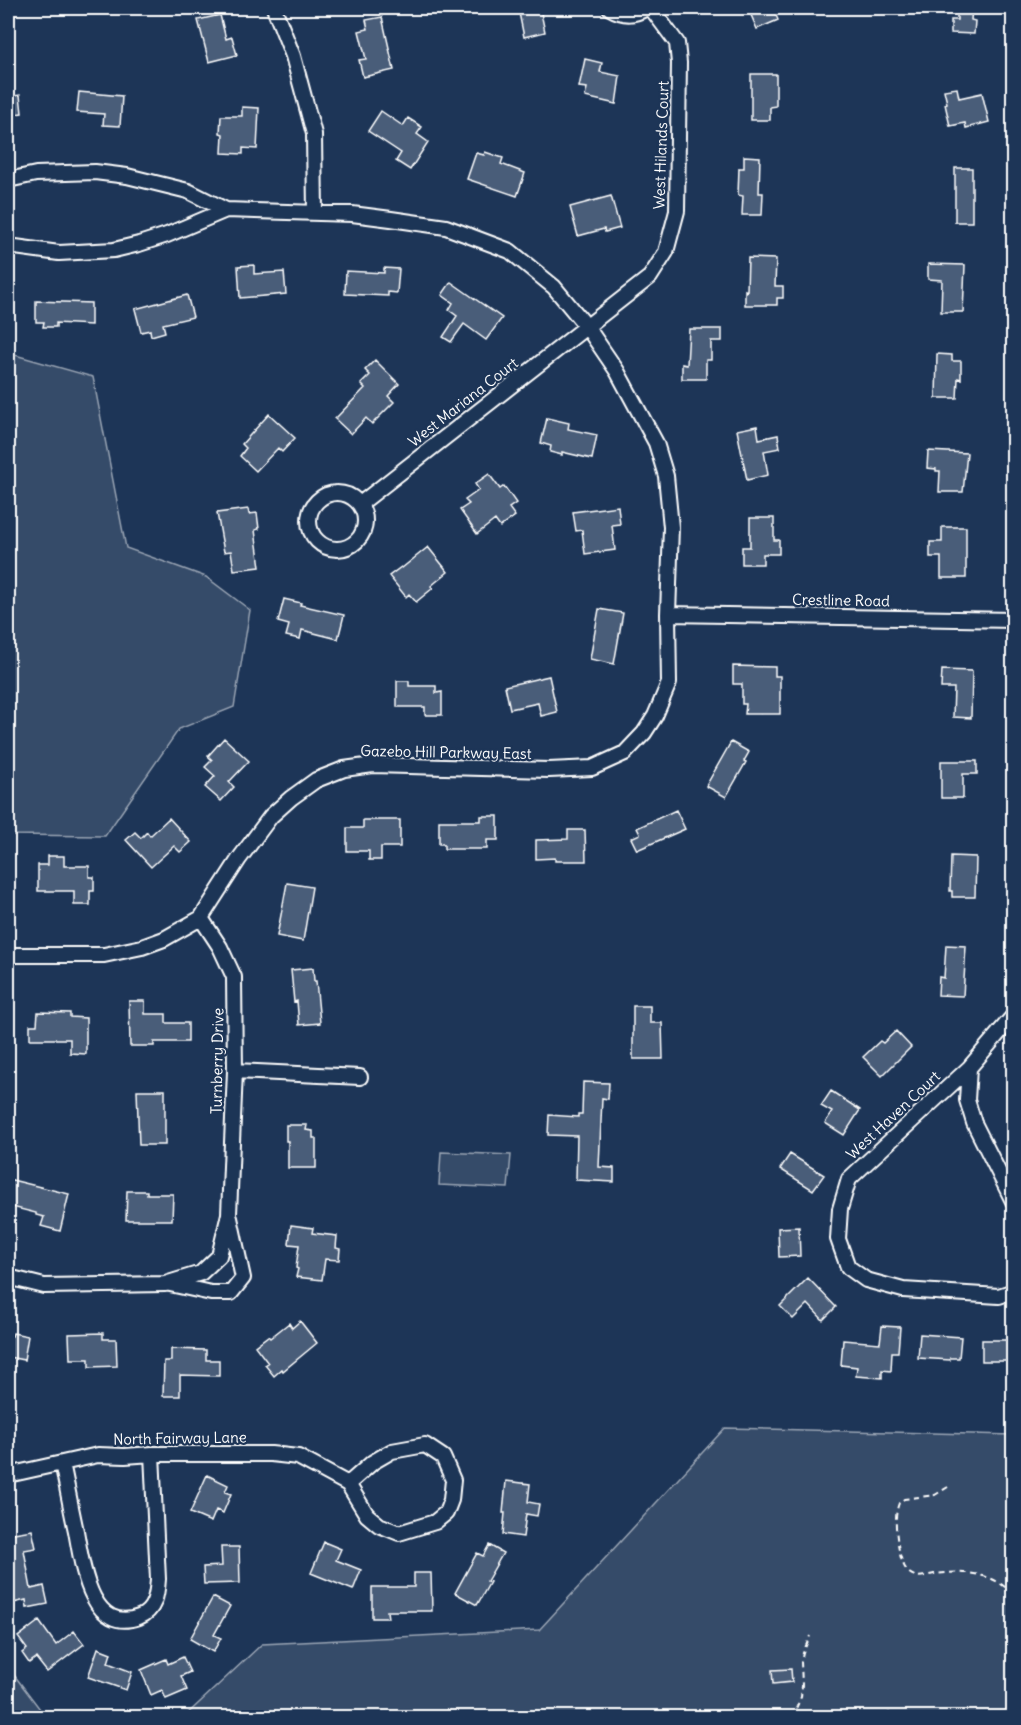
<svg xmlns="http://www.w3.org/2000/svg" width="1021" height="1725" viewBox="0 0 1021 1725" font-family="Delius,sans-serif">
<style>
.green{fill:#364b69;stroke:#9aa5b4;stroke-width:1.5}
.building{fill:#4a5d79;stroke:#fff;stroke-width:1.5}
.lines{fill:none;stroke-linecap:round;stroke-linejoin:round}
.street-casing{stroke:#fff;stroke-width:18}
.path{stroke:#fff;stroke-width:2;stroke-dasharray:6 4.5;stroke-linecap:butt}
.street{stroke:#1d3557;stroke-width:14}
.labels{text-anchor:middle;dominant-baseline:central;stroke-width:4.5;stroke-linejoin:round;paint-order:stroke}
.street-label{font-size:15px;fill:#fff;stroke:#1d3557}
</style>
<rect width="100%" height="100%" fill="#1d3557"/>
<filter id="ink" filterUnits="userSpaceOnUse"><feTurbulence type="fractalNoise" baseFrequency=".0167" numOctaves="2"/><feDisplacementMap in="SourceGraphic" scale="12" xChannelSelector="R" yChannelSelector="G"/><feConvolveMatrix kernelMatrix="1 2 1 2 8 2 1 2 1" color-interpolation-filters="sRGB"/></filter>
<g filter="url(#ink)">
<!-- green -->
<path class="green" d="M8 353 93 377 126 548 206 577 250 610 234 707 179 729 105 836 8 835Z
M441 1152 511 1155 508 1188 439 1185Z
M725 1428 1013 1435V1717L183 1718 262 1644 539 1630Z
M8 1667 46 1717H8Z"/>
<!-- building -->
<path class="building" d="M518 8H540L545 32 524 37Z
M748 8H773L778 20 757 29Z
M957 8H972L971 20 975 21 974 34 951 33V20H957Z
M220 15 226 39 232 37 237 55 209 62 198 20Z
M382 17 394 70 363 77 359 60 366 59 359 31 368 29 366 20Z
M585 59 602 63 600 72 620 76 616 104 585 97 587 88 579 87Z
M751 74H776V106L770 107V120H751Z
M957 88 959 98 982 93 989 122 966 128 965 123 950 126 945 104 947 103 944 90Z
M79 92 122 96 120 126 103 125 104 114 77 112Z
M20 95 22 113 8 115V97Z
M242 107 259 108 257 149 243 148V154L222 153 223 134 220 133 221 116H242Z
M381 111 403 126 408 118 422 127 417 134 428 142 410 170 396 161 401 153 368 131Z
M485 152 503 158 501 164 525 173 517 196 467 179 476 153 484 155Z
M744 156 760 157 759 193H763L762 215H742L743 196 738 195 739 168H744Z
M955 168H972V222H955Z
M611 196 620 228 605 232 604 229 578 236 570 207Z
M748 258 776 259 775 286H783V298H777V305H745V290L747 291Z
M928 264 965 265 963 312H941L942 280 928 279Z
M254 265V274L284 272 286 294 240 298 238 266Z
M384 268 399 269 397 293 388 292V296L345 294 346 271 384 273Z
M451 282 502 318 486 340 464 324 451 342 443 337 457 316 449 310 453 303 442 295Z
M187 295 193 317 163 324 165 332 151 336 150 330 141 332 135 309Z
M36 301 91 303V325L56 323V327H43L44 322H36Z
M689 329H722V341H711V360H706V379H682V364L687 365Z
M937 354 952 355V361H961V379L958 378 957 398H936Z
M375 360 399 384 388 396 394 402 372 424 366 418 351 434 335 419 365 388 361 384 370 375 365 370Z
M269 414 295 438 282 452 278 448 256 471 240 456 246 448 242 444Z
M547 418 569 423 568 429 597 435 592 459 562 452V455L550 452 551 446 541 443Z
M757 426 759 439 778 435 780 448 764 451 768 475 747 480 737 430Z
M928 451 967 453 963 492H939L940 471H936V469L927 468Z
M489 474 500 489 504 486 516 503 509 508 515 516 500 527 495 520 477 534 460 510 469 504 465 500 479 490 475 484Z
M618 506 620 524 612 525 615 550 585 554 582 530 576 531 573 512Z
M248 509 249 514 257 513 259 529 255 530 260 567 234 570 231 551 224 552 217 513Z
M750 518H774V540H779V554H763V564H742V547H750Z
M942 527H966V578H941V557H930V542H942Z
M428 547 448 572 431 586 433 588 416 602 409 594 406 597 389 576 401 567 402 568Z
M284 599 301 603 300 605 344 615 338 639 302 630 300 639 286 636 289 625 278 622Z
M599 609 623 613 614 664 590 659Z
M733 666 775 667V676H780V714H745L746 704H742V684H733Z
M942 670 972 671 971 718 953 717 954 688H941Z
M549 676 557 712 541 716 538 703 510 709 505 686Z
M397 681H409V686H436V693L442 692V715H425V707H397Z
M224 738 249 761 229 782 234 787 221 801 205 787 215 776 205 767 212 760 208 756Z
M731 742 749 752 744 761 746 762 726 797 706 786Z
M941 761H977V774H963V798H941Z
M676 810 685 829 637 850 631 838 640 834 637 828Z
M481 816H498V840H487V849H444V844H439V821H481Z
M169 818 191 842 180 852 174 846 151 867 126 840 135 832 141 838 147 832 150 836Z
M363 820H400V847H381V860H369V851H347V828H363Z
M568 830H585L586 861H555V858L536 859V840L568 839Z
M48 856H64V866H89V877H94V891H90V905H74V891H38V865H48Z
M951 856 976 857 975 897H952V891H950Z
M287 883 312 887 303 941 277 936Z
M946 945 966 946 963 996 938 995 939 977 944 978Z
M313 968 314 981H316L320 1023 299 1025 297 1001 294 1002 291 970Z
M129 1001H145V1014H166V1023H188V1042H154V1046H130Z
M633 1006H650V1023H662L663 1059H633Z
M38 1012 70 1013V1017L86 1018V1054L70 1053V1039H30V1025H37Z
M896 1031 911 1047 882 1076 863 1057 880 1041 883 1043Z
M583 1082 609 1083 608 1099 602 1098 599 1167 614 1168V1182L576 1180 577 1136 548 1135 549 1115 578 1117V1114H582Z
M137 1090H165V1145H139Z
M831 1091 860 1110 844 1135 825 1123 832 1112 821 1106Z
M286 1125H307L306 1130 313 1131V1138H316V1168H288V1141H286Z
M790 1154 824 1175 813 1190 780 1169Z
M8 1179 69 1194 60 1231 41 1226 44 1217 36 1215V1213L8 1206Z
M127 1191H147V1194H173L172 1220H126Z
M291 1225 313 1228 312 1233 337 1236 336 1248 340 1249 339 1260 325 1259 322 1280 296 1277 298 1269 296 1268 299 1245 289 1244Z
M799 1227 800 1256 779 1257 778 1228Z
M808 1278 836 1307 823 1320 808 1304 793 1319 780 1306Z
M300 1321 317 1343 283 1371 282 1369 274 1376 265 1365 268 1363 255 1346 268 1336 270 1338 289 1323 292 1328Z
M882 1326 900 1327 898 1352H892L891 1371 882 1370V1378L856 1376 857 1367 841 1365 843 1340 880 1343Z
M13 1333 28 1336 24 1360 8 1357V1335L12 1336Z
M103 1333V1339H116L117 1366 89 1367V1359H70L69 1334Z
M920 1334 961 1337 959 1358H950V1360L918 1358Z
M982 1340H1014V1361H982Z
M171 1349 206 1350V1360H219V1376L180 1375V1396H163L164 1361H171Z
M207 1475 228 1485 225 1492 231 1494 223 1513 216 1510 211 1522 190 1513Z
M506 1481 530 1484 528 1502 539 1504 537 1516 526 1514 523 1537 503 1534 505 1513H503Z
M32 1530 36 1548 24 1550 31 1589 44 1586 48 1604 27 1608 26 1600 9 1604 8 1534Z
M324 1542 341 1549 336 1560 361 1570 353 1590 311 1573Z
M489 1545 503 1553 487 1581 490 1582 477 1605 455 1593 477 1553 483 1556Z
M221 1547H239L240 1583 204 1584 203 1567 222 1566Z
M414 1573H431L432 1611H387L388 1618H372V1587H414Z
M213 1597 230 1606 214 1635 221 1638 213 1652 190 1639Z
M39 1621 56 1645 74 1631 84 1644 47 1672 36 1658 29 1663 22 1653 27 1649 18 1637Z
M98 1648 111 1653 108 1663 132 1672 126 1690 88 1677Z
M183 1657 190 1672 181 1676 187 1690 166 1699 162 1690 151 1695 141 1670 166 1659 168 1664Z
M791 1669 792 1682 773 1684 772 1670Z"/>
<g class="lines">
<defs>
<path id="street" d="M274 8 293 56 314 134 315 213
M610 8C622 15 634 16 646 8
M8 180 36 174 95 172 127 176 188 191 226 210
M8 246 59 253 114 250 139 244 167 235 226 210 352 214 391 219 446 227 510 251 554 287 587 327 617 371 637 408 656 443 666 476 671 527 668 614 669 683 655 716 644 733 625 753 592 768 549 770 373 765 344 769 316 780 291 798 271 816 239 859 201 918 164 939 142 947 104 955H8
M309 521a28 28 0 1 1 56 0a28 28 0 1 1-56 0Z
M360 504 650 277 666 252 677 211 679 63 677 43 651 8
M668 614 1014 620
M969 1068 1014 1015
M235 1071 360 1077
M1014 1203 974 1123 967 1100 969 1068 849 1179 840 1209 838 1239 848 1267 866 1280 903 1290 999 1296 1014 1291
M8 1277 44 1286 165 1284 201 1273 219 1256 229 1214 235 1071 234 977 220 947 201 918
M170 1284 211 1293H231L243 1278 230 1218
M62 1463C67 1486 71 1509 76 1531 82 1563 90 1635 139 1617 155 1611 157 1594 158 1579L152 1454
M8 1475 98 1455 125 1456 152 1454H271L298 1457 348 1484 367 1515 379 1525 399 1533 435 1522 446 1513 451 1500 453 1480 443 1457 425 1445 392 1451 373 1462 348 1484"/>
</defs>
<!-- street casing -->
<use href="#street" class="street-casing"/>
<!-- path -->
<path class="path" d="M948 1487 935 1495 904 1499 899 1503C894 1516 896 1531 898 1545 900 1555 903 1573 915 1576 921 1578 928 1575 934 1574 961 1571 993 1571 1012 1594
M792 1718 801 1697 802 1685 801 1662 803 1653 810 1636
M877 1718 890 1713"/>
<!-- street -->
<use href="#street" class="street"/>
</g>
</g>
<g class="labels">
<!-- street labels -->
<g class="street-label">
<text transform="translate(661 145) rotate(-88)">West Hilands Court</text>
<text transform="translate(463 402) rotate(-38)">West Mariana Court</text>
<text transform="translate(841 600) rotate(1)">Crestline Road</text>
<text transform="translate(446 752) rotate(1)">Gazebo Hill Parkway East</text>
<text transform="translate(217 1061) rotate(-89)">Turnberry Drive</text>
<text transform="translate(893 1115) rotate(-43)">West Haven Court</text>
<text transform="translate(180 1438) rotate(-1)">North Fairway Lane</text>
</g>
</g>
<!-- margin -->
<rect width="1021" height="1725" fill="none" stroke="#1d3557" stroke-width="30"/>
<rect x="15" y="15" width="991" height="1695" fill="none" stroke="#fff" stroke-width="2" filter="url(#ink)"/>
</svg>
